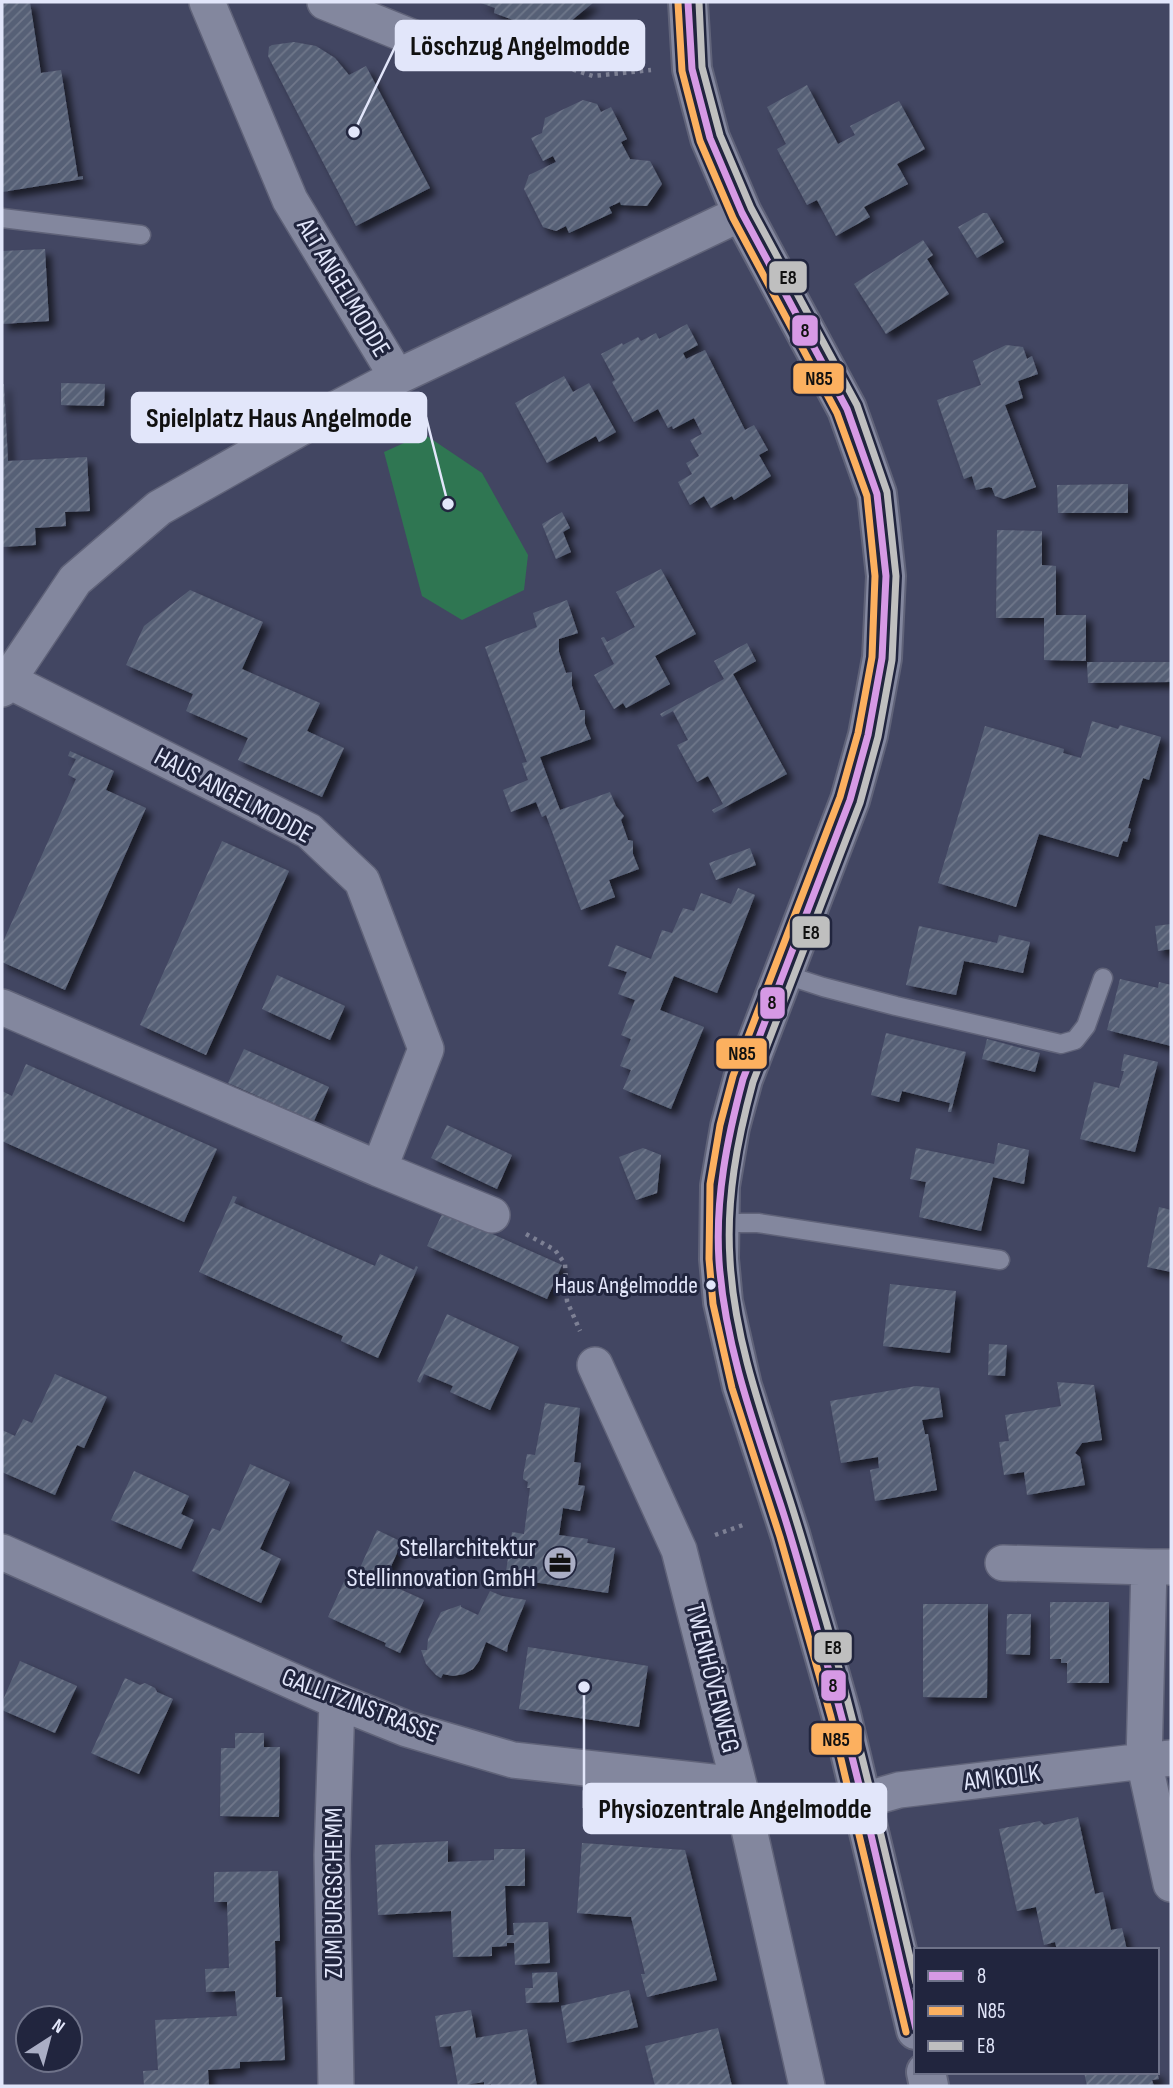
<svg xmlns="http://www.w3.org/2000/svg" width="1173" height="2088" viewBox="0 0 1173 2088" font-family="'Sofia Sans Condensed',sans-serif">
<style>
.park{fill:#2f7652}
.building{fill:url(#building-hatch);filter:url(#shadow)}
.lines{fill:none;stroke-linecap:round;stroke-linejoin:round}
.lane-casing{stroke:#606379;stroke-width:21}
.street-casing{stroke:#606379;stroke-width:38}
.secondary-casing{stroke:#606379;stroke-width:42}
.path{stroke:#7d8094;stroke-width:4.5;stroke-dasharray:3.5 5;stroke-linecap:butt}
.lane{stroke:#83879e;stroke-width:18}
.street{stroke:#83879e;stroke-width:35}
.secondary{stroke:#83879e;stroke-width:38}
.bus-1-casing{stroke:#21253e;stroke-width:12}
.bus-2-casing{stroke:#21253e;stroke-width:12}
.bus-3-casing{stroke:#21253e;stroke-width:12}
.bus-1{stroke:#d699e5;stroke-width:7}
.bus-2{stroke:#fcb05f;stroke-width:7}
.bus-3{stroke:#bfbfbf;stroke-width:7}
.bus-dot{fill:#e2e6fa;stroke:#21253e;stroke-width:2.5}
.labels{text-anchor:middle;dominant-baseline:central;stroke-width:6;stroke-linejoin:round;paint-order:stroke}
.bus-label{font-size:24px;fill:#e2e6fa;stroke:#21253e;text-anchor:end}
.street-label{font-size:26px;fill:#e2e6fa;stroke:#21253e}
.poi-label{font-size:26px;fill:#e2e6fa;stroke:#21253e;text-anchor:end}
.leader{fill:none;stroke:#e2e6fa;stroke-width:2.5}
.callout-dot{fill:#e2e6fa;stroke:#21253e;stroke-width:2.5}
.callout{fill:#e2e6fa;stroke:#e2e6fa;stroke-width:2.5}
.callout-label{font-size:28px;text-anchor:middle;font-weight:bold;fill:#111}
.line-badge{stroke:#21253e;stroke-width:2.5}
.pale-badge-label{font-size:19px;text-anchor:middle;font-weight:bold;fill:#111}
</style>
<defs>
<pattern id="building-hatch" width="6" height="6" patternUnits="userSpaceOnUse" patternTransform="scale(1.75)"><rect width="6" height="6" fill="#576076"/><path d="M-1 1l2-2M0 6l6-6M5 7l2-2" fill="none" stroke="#6f778a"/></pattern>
<filter id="shadow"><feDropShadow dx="6" dy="6" stdDeviation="3.5" flood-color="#0009"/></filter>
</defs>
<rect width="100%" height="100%" fill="#424662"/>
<!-- park -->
<path class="park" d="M424 434 482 473 528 555 524 590 462 620 422 596 384 452Z"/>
<!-- building -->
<path class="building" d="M2 2H30L41 73 61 70 78 177 83 176V179L2 192Z
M478 2H594L565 26 562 23 553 30 542 25 541 30 494 13 495 8Z
M294 42 316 46 335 58 349 75 366 66 430 188 356 226 268 56 269 47 272 45Z
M807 85 838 144 855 135 850 126 899 101 925 149 897 164 908 184 864 207 870 217 836 236 817 200 807 205 777 149 786 144 767 107Z
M583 100 597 104 601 112 611 107 627 139 621 142 630 159 650 161 662 184 647 206 621 205 620 202 609 207 612 213 569 233 566 226 556 231 543 227 524 189 529 175 556 162 553 156 543 161 531 138 542 133 545 118Z
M983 213H987L1004 242 977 258 958 227Z
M923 240 933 255 927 259 949 294 886 334 854 284Z
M45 249 49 321 2 324V251Z
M687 324 698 345 683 353 686 359 705 350 745 430 754 425 768 450 759 455 771 476 734 500 732 496 711 508 704 496 690 505 678 482 692 474 686 463 699 456 690 440 702 434 694 418 673 429 672 426 668 428 658 409 634 422 612 382 615 380 601 354 622 343 623 345 638 337 641 341 656 333 659 339Z
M1006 345 1023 347 1027 359 1032 356 1038 374 1018 381 1023 398 1005 405 1036 487 1004 499 995 496 992 488 989 487 976 490 972 476 964 479 937 400 981 385 973 361Z
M564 376 573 392 589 383 616 432 599 442 596 436 547 463 515 403Z
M61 383 105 384 104 406 61 405Z
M2 384H4L8 461 87 457 90 511 65 512 66 526 35 528 36 545 2 547Z
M1128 484V513H1058L1057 485Z
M562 512 570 528 563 532 571 552 556 559 542 524Z
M997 530 1042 531V565L1056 566V615H1086V661L1044 660V618H996Z
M661 569 696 634 655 656 670 684 626 708 623 703 614 709 594 675 614 664 601 638 604 637 607 642 635 627 616 592Z
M190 590 263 622 242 669 320 703 307 731 344 748 322 797 238 760 248 738 186 711 193 694 126 665 144 626Z
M567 600 578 633 559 639V652L566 673 572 672V686L580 710H585V724L591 739 540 757 560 810 610 792 616 806 624 816 621 820 628 840 633 841V854L639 869 609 880 615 897 581 910 546 815 542 817 536 802 511 812 503 790 528 780 522 763 527 762 485 647 537 627 533 613Z
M747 643 756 661 733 674 787 774 714 813 712 810 723 804 708 776 697 782 677 745 688 740 673 711 662 717 660 714 724 679 714 661Z
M1087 662H1171V682L1088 683Z
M1092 721 1118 729 1120 725 1161 737 1149 780 1143 778 1128 828 1131 829 1127 842 1123 841 1118 857 1039 834 1016 907 938 883 985 726 1064 749 1063 753 1081 758Z
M70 751 114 771 106 790 146 808 65 990 2 962V944L76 779 68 775 76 759 68 756Z
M222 841 289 871 206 1055 140 1025Z
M750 848 756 865 716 880 709 863Z
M738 888 755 895 717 993 674 976 660 1010 704 1027 671 1109 623 1089 631 1070 620 1066 631 1039 621 1035 635 1000 618 994 627 972 608 966 616 945 651 959 662 930 672 933 683 908 694 911 701 893 731 904Z
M1171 924V949L1158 951 1155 926Z
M919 926 997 943 999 935 1030 942 1023 973 964 961 956 995 906 985Z
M277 975 345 1006 330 1040 262 1009Z
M1120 979 1158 988 1159 982 1171 985V1046L1107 1030Z
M886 1033 966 1052 951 1112H948L950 1103 902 1091 899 1102 871 1095Z
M987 1039 1040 1053 1035 1072 982 1059Z
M244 1049 329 1087 314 1121 228 1083Z
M1124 1054 1158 1062 1135 1152 1080 1139 1094 1082 1119 1088 1124 1071H1121Z
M26 1064 217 1149 184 1222 2 1141V1091L12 1096Z
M447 1125 512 1155 497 1189 431 1158Z
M998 1143 1029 1150 1024 1184 993 1177 981 1231 919 1217 926 1182 910 1179 916 1148 994 1164Z
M643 1148 661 1155 657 1193 636 1200 619 1157Z
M233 1196 237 1197 234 1203 375 1266 380 1254 414 1270 416 1266 418 1267 378 1358 341 1341 343 1336 199 1272Z
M1159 1207 1171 1210V1272L1147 1267Z
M443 1212 562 1265 547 1299 427 1246Z
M890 1284 956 1291 950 1353 883 1346Z
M447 1314 519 1347 490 1410 450 1392 453 1386 424 1374 420 1383 417 1381Z
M989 1344 1007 1345 1005 1376 988 1375Z
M55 1374 107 1397 84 1448 77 1445 55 1495 2 1472V1430L15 1436 23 1419 32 1423Z
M1057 1382 1094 1385 1102 1440 1082 1443 1075 1453 1080 1457 1085 1485 1027 1495 1024 1472 1004 1475 999 1442 1009 1441 1005 1415 1061 1406Z
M916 1386 939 1388 943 1417 922 1420 925 1434H928L937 1490 875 1501 870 1470 879 1468 878 1457 841 1463 830 1401Z
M545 1403 580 1408 574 1462 581 1463 578 1485 585 1486 580 1511 563 1508 559 1535 588 1539 587 1543 615 1548 608 1593 505 1578 512 1532 524 1534 530 1488H527L528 1482 523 1479V1476L527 1454 535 1455Z
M250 1464 290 1482 260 1549 281 1559 261 1603 192 1571 212 1528 220 1531Z
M134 1471 189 1496 181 1514 194 1520 181 1549 111 1520Z
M377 1530 402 1542 384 1582 424 1600 400 1653 385 1646 386 1643 328 1617 351 1566 359 1570Z
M490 1591 502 1596 526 1600 508 1645 507 1652 486 1642 479 1661 473 1669 464 1674 453 1676 443 1674 441 1678 436 1675 426 1664 421 1650H427L428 1639 441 1612 461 1605V1607L478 1615Z
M1050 1602H1109V1683H1067V1663H1061V1659H1050Z
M923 1604H988L987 1698 923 1697Z
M1007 1614H1031L1030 1655 1006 1654Z
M528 1647 648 1666 639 1727 519 1709Z
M20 1661 77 1686 55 1733 2 1710V1702Z
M125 1678 140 1685 145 1683 155 1688 157 1692 173 1699 139 1774 91 1753Z
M235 1733H264V1747H280L279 1817 220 1816 221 1748H235Z
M1078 1817 1095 1894 1103 1892 1111 1930 1122 1928 1127 1950H1057L1055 1942 1044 1945 1036 1907 1017 1911 999 1829 1040 1821 1044 1825Z
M448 1841V1862L494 1860V1849H525V1886H505L507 1935H514L513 1923 548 1922 550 1963 515 1965 514 1943H507V1946L492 1947V1956L453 1957 451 1911 378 1915 375 1845Z
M582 1843 685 1850 717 1980 647 1997 641 1974H645L631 1917 577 1913Z
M278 1871 280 1941H275L276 1997H282L285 2060 240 2062V2068L208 2070 209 2086H144L143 2071 158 2070 155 2020 237 2016 235 1991 206 1992 205 1969 229 1968 227 1902H214V1872Z
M557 1972 559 2002 526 2003 525 1988H533L532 1973Z
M629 1990 638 2027 567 2043 561 2006Z
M471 2010 476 2038 527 2029 537 2086H491V2084L484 2085V2082L458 2086 451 2046 440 2047 435 2016Z
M718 2028 732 2086H655L645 2046Z
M1084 2072H1157L1159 2079 1152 2080 1154 2086H1087Z"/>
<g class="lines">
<defs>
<path id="lane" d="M2 218 141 235
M783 974 823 987 896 1006 1061 1044 1075 1040 1086 1026 1103 978
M719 1223H758L1000 1260"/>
<path id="street" d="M207 2 290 200 397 377 742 213
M325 2 446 51
M2 689 75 580 159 508 309 423 397 377
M2 1007 379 1169 426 1049 362 881 309 831 7 680
M379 1169 492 1215
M595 1365 679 1550 739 1785 807 2086
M2 1552 337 1701 407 1729 513 1760 739 1785
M1003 1563 1149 1567
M1171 1567H1149L1144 1761 1171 1758
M861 1801 899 1790 1144 1761 1171 1884
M336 2086 332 1855 337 1701"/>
<path id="secondary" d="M688 2 692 69 710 138 742 213 847 409 877 494 886 576 882 658 868 735 850 800 743 1079 730 1127 720 1186 719 1259 723 1302 742 1386 790 1534 841 1714 916 2030
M926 2072 929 2086"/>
</defs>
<!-- lane casing -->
<use href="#lane" class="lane-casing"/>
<!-- street casing -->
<use href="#street" class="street-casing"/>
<!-- secondary casing -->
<use href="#secondary" class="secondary-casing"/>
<!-- path -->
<path class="path" d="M484 41 593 76 651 70
M526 1234 555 1250 565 1264 567 1301 580 1331
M715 1535 743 1525 746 1528"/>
<!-- lane -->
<use href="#lane" class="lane"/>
<!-- street -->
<use href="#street" class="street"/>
<!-- secondary -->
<use href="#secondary" class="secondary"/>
<defs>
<path id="bus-1" d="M688 2 692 69 710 138 742 213 847 409 877 494 886 576 882 658 868 735 850 800 743 1079C727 1139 715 1199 719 1261 725 1348 756 1430 783 1512 800 1565 814 1620 830 1674 863 1791 888 1911 916 2029"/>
<path id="bus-2" d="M678 3 682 71 700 141 733 218 837 413 867 496 875 576 872 657 858 733 840 797 733 1076 720 1125 710 1184 709 1259 713 1304 732 1388 780 1537 831 1717 906 2032"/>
<path id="bus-3" d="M699 2 702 67 720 135 751 208 857 405 887 492 896 576 892 660 878 737 860 803 753 1082C737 1141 726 1199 730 1260 734 1334 759 1406 782 1476 799 1526 813 1577 828 1628 861 1746 888 1865 916 1983"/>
</defs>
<!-- bus-1 casing -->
<use href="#bus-1" class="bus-1-casing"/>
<!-- bus-2 casing -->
<use href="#bus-2" class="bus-2-casing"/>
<!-- bus-3 casing -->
<use href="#bus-3" class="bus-3-casing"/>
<!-- bus-1 -->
<use href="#bus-1" class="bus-1"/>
<!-- bus-2 -->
<use href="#bus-2" class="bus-2"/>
<!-- bus-3 -->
<use href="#bus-3" class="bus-3"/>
</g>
<!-- icons -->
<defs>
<symbol id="office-disc" viewBox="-11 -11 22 22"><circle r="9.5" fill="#aaaec5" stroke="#21253e"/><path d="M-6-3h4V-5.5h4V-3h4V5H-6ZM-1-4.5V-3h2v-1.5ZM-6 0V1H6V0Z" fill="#111"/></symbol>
</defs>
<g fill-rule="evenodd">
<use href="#office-disc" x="541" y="1544" width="38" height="38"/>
</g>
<!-- markers -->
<circle class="bus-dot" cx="711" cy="1285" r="6"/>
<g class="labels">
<!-- bus labels -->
<g class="bus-label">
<text x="698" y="1285">Haus Angelmodde</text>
</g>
<!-- street labels -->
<g class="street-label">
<text transform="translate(343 288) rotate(59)">ALT ANGELMODDE</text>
<text transform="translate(233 796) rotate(28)">HAUS ANGELMODDE</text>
<text transform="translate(712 1678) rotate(76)">TWENHÖVENWEG</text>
<text transform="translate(360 1706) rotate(21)">GALLITZINSTRASSE</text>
<text transform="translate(1002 1778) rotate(-7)">AM KOLK</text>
<text transform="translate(334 1893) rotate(-90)">ZUM BURGSCHEMM</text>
</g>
<!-- poi labels -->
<g class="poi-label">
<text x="536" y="1548">Stellarchitektur<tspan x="536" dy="30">Stellinnovation GmbH</tspan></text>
</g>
</g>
<!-- callouts -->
<path class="leader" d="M354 132L396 45M448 504L426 417M584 1687L584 1808"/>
<g class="callout-dot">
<circle cx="354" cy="132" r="7"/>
<circle cx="448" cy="504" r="7"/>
<circle cx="584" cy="1687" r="7"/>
</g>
<g class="callout">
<rect x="396" y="21" width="248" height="49" rx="7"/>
<rect x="132" y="393" width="294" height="49" rx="7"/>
<rect x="584" y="1784" width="302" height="49" rx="7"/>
</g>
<g class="callout-label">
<text x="520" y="55">Löschzug Angelmodde</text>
<text x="279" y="427">Spielplatz Haus Angelmode</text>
<text x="735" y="1818">Physiozentrale Angelmodde</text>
</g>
<g class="line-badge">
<rect x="768" y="260" width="40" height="34" rx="7" fill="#bfbfbf"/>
<rect x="791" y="314" width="28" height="33" rx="7" fill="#d699e5"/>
<rect x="792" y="362" width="53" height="33" rx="7" fill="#fcb05f"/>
<rect x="791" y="915" width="40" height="34" rx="7" fill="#bfbfbf"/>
<rect x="759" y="986" width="27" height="34" rx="7" fill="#d699e5"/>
<rect x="715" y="1037" width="53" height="33" rx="7" fill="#fcb05f"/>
<rect x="813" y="1631" width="40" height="33" rx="7" fill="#bfbfbf"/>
<rect x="820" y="1669" width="27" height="33" rx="7" fill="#d699e5"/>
<rect x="810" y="1722" width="53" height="34" rx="7" fill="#fcb05f"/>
</g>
<g class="pale-badge-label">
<text x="788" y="284">E8</text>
<text x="805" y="337">8</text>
<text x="819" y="385">N85</text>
<text x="811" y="939">E8</text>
<text x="772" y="1009">8</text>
<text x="742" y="1060">N85</text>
<text x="833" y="1654">E8</text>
<text x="833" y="1692">8</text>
<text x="836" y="1746">N85</text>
</g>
<!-- border -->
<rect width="1173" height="2088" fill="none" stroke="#e2e6fa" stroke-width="7"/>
<!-- legend -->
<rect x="914" y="1948" width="245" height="126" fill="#21253e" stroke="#6e7289" stroke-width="2"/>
<rect x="928" y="1971" width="35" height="10" fill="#d699e5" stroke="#6e7289" stroke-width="2"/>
<text x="977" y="1983" font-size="21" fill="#e2e6fa">8</text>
<rect x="928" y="2006" width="35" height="10" fill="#fcb05f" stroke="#6e7289" stroke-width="2"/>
<text x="977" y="2018" font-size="21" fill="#e2e6fa">N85</text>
<rect x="928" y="2041" width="35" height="10" fill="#bfbfbf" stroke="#6e7289" stroke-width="2"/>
<text x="977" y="2053" font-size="21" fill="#e2e6fa">E8</text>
<!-- north arrow -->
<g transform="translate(49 2039) rotate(36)"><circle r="33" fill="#21253e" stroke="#6e7289" stroke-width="2"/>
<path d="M0-5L12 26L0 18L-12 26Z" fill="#aaaec5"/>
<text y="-10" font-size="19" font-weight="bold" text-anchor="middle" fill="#e2e6fa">N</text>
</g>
</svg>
